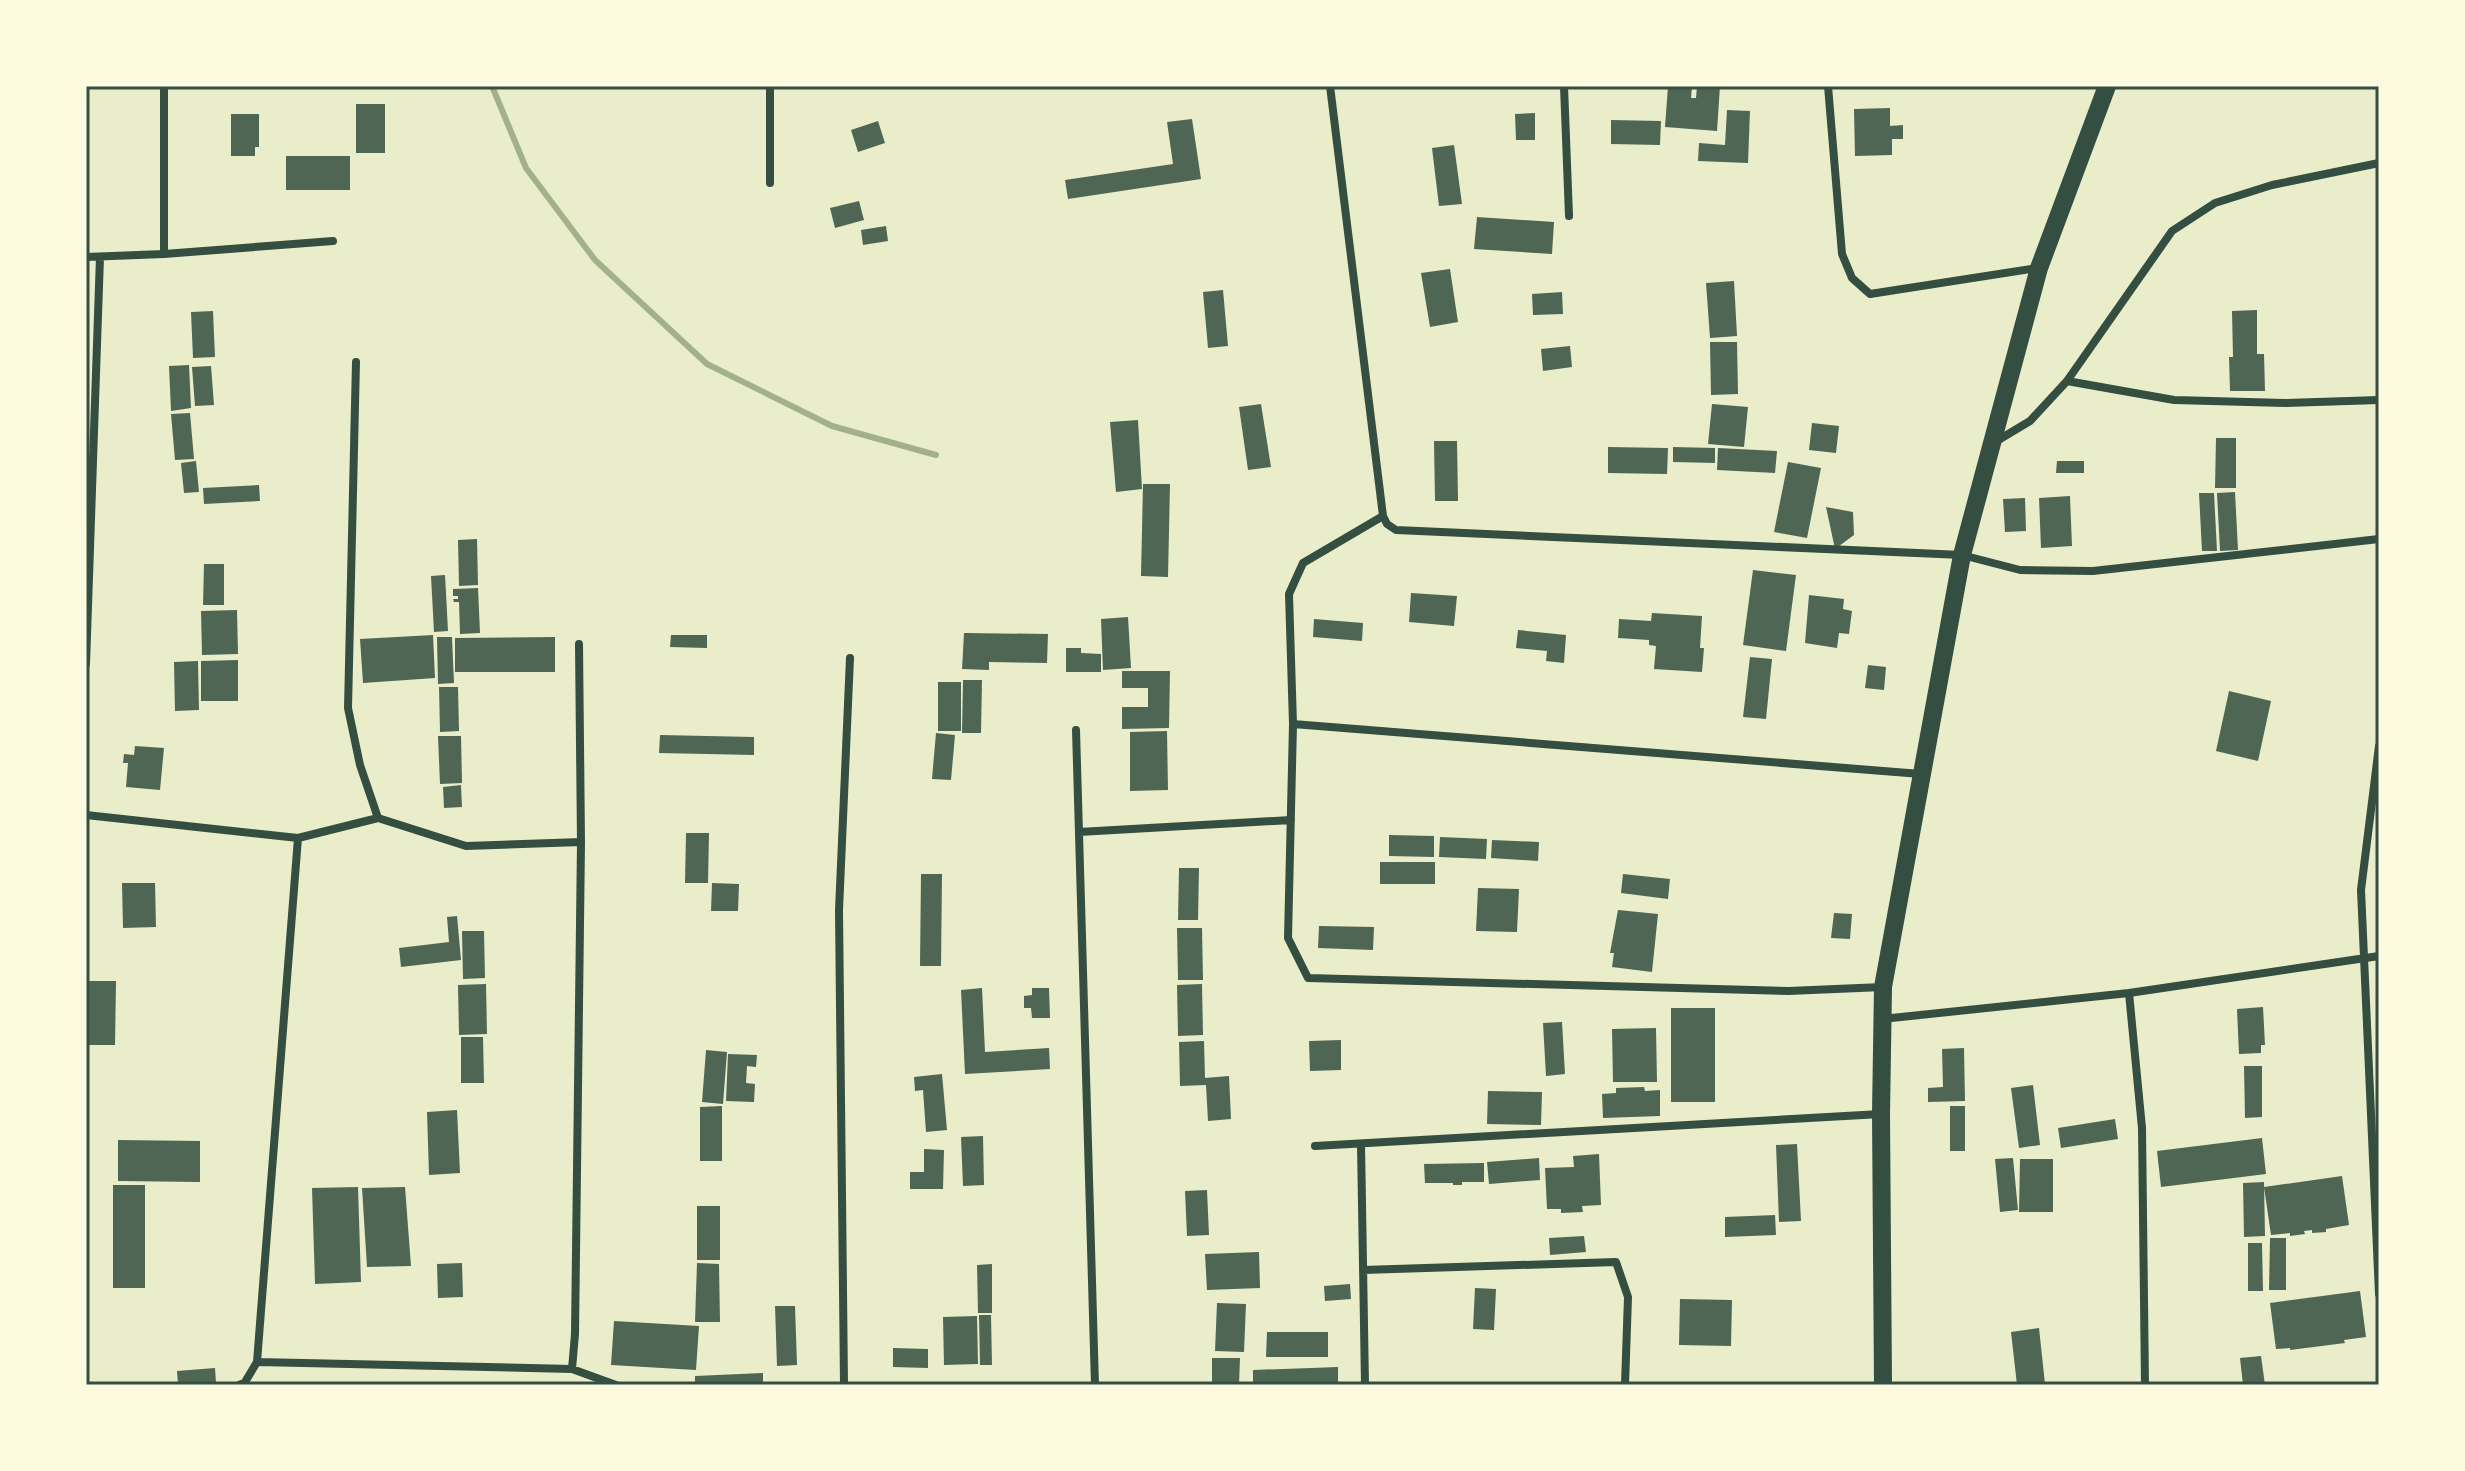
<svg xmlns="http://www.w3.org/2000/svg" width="2465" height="1471" viewBox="0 0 2465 1471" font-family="'IBM Plex Sans',sans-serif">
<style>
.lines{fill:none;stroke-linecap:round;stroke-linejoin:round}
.stream{stroke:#a3b18a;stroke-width:6}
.building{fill:#4f6655}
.minor{stroke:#344e41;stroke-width:8}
.primary{stroke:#344e41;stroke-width:18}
.neatline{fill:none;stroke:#344e41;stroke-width:3}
</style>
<rect width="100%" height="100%" fill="#e9edc9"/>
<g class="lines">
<!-- stream -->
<path class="stream" d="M492 86 526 168 595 260 707 364 832 426 936 455"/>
</g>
<!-- building -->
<path class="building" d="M1668 86H1692L1691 98H1696L1697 86H1720L1717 131 1665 127Z
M356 104H385V153H356Z
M1890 108V126L1903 125V139H1892V155L1855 156 1854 109Z
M1727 110 1750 111 1748 163 1698 161 1699 143 1725 145Z
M1535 113V140H1516L1515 114Z
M231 114H259V147H255V156H231Z
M1192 119 1201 179 1068 199 1065 180 1173 164 1167 122Z
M1611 120 1661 121 1660 145 1611 144Z
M878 121 885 143 858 152 851 130Z
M1454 145 1462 204 1439 206 1432 148Z
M286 156H350V190H286Z
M859 201 864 220 835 228 830 208Z
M1477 217 1554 222 1552 254 1474 249Z
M886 226 888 241 863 245 861 230Z
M1450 269 1458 322 1430 327 1421 273Z
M1734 281 1737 336 1710 338 1706 283Z
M1223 290 1228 346 1208 348 1203 292Z
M1562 292 1563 314 1533 315 1532 294Z
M2257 310V354H2264L2265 391H2230L2229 357H2233L2232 311Z
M213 311 215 357 193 358 191 312Z
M1710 342H1737L1738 394 1711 395Z
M1570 346 1572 367 1543 371 1541 349Z
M189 365 191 408 171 411 169 366Z
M211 366 214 405 195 406 192 367Z
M1261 404 1271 467 1248 470 1239 407Z
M1712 404 1748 407 1744 447 1708 444Z
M190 413 194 459 175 460 171 414Z
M1138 420 1142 489 1116 492 1110 422Z
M1812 423 1839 426 1836 453 1809 450Z
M2216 438H2236V488H2215Z
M1434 441H1457L1458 501H1435Z
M1608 447 1668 448 1667 474 1608 473Z
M1673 447 1715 448V463L1673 462Z
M1718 448 1777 451 1775 473 1717 470Z
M196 461 199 492 184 493 181 463Z
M2057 461H2084V473H2056Z
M1788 462 1821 468 1807 538 1774 532Z
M1143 484H1170L1168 577 1141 576Z
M259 485 260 501 204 504 203 488Z
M2235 492 2238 550 2220 551 2217 493Z
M2199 493H2214L2217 551H2202Z
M2070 496 2072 546 2041 548 2039 498Z
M2025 498 2026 531 2005 532 2003 499Z
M1826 507 1853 512 1854 535 1835 549Z
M477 539 478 585 459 586 458 540Z
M204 564H224V605H203Z
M1753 570 1796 575 1786 651 1743 645Z
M445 575 448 631 434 632 431 576Z
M478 588 480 633 460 634 459 602H454L453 599H458V596H453V589Z
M1411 593 1457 596 1454 626 1409 622Z
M1809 595 1844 599 1843 609 1852 611 1849 634 1839 633 1837 648 1805 643Z
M237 610 238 654 202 655 201 611Z
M1652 613 1702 616 1700 648H1704L1702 672 1654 669 1656 646 1649 645V640L1618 638 1619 619 1651 621Z
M1128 617 1131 668 1103 670 1101 619Z
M1314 619 1363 623 1362 641 1313 637Z
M1518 630 1566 635 1564 663 1546 661 1547 651 1516 648Z
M964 633 1048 634 1047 663 989 662V670L962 669Z
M433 635 435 678 363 683 360 639Z
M671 635H707V648L670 647Z
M437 637H452L454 683 438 684Z
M555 637V672H455V638Z
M1066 648H1081V653L1101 654V672H1066Z
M1750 657 1772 659 1766 719 1743 717Z
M238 660V701H201V661Z
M198 661 199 710 175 711 174 662Z
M1868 665 1886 667 1884 690 1865 688Z
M1122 671H1170L1169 728 1122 729V707H1148V688H1122Z
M963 680H982L981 733H962Z
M938 682H961V731H938Z
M439 687H458L459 731 440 732Z
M2229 691 2271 701 2258 761 2216 751Z
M1167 731 1168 790 1130 791V732Z
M936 733 955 735 951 780 932 779Z
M660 735 754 737V755L659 753Z
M438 736H461L462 783 440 784Z
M135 746 164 748 160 790 126 787 128 763H123L124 754 134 755Z
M461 785 462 807 444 808 443 787Z
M686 833H709L708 883H685Z
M1389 835 1434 836V857L1389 856Z
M1440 837 1487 839 1486 859 1439 857Z
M1492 840 1539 842 1538 861 1491 858Z
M1380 862H1435V884H1380Z
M1179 868H1199L1198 920H1178Z
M921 874H942L941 966H920Z
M1623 874 1670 879 1668 899 1621 893Z
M122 883H155L156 927 123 928Z
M712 883 739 884 738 911H711Z
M1478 888 1519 889 1517 932 1476 931Z
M1618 910 1658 914 1652 972 1612 967 1614 953H1610Z
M1834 913 1852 914 1850 939 1831 938Z
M457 916 461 960 401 967 399 948 449 942 447 917Z
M1319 926 1374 927 1373 950 1318 948Z
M1177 928H1202L1203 980H1178Z
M462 931H484L485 978 463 979Z
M86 981H116L115 1045H86Z
M486 984 487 1034 459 1035 458 985Z
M1202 984 1203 1035 1178 1036 1177 985Z
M982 988 985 1052 1049 1048 1050 1069 965 1074 961 990Z
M1032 988H1049L1050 1018H1032L1031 1008H1024V996L1032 995Z
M2263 1007 2265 1045H2261V1053L2239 1054 2237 1009Z
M1671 1008H1715V1102H1671Z
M1562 1022 1565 1074 1546 1076 1543 1023Z
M1656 1028 1657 1082H1613L1612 1029Z
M461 1037H483L484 1083H461Z
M1341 1040V1070L1310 1071 1309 1041Z
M1204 1041 1205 1078 1229 1076 1231 1119 1208 1121 1206 1085 1180 1086 1179 1042Z
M1964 1048 1965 1101 1928 1102V1088L1943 1087 1942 1049Z
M706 1050 727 1052 723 1104 702 1102Z
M728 1054 757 1055 756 1067 747 1066 746 1083 755 1084 754 1102 726 1101Z
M2244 1066H2262V1117L2245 1118Z
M942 1074 947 1130 926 1132 923 1090 915 1091 914 1077Z
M2033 1085 2040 1145 2019 1148 2011 1088Z
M1644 1087 1645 1091 1660 1090V1116L1603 1118 1602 1094 1616 1093V1088Z
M1488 1091 1542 1092 1541 1125 1487 1124Z
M722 1106V1161H700V1107Z
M1950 1106H1965V1151H1950Z
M457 1110 460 1173 429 1175 427 1112Z
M2115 1119 2118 1139 2061 1148 2058 1128Z
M983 1136 984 1185 963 1186 961 1137Z
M2262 1138 2266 1174 2161 1187 2157 1151Z
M118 1140 200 1141V1182L118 1181Z
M1797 1144 1801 1221 1779 1222 1776 1145Z
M924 1149 944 1150 943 1189H910V1172H924Z
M1599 1154 1601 1205 1582 1206 1583 1212 1561 1213V1209H1547L1545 1168 1574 1167 1573 1156Z
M1539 1158 1540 1180 1489 1184 1487 1162Z
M2013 1158 2018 1210 2000 1212 1995 1159Z
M2020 1159H2053V1212H2019Z
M1484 1163V1182H1462V1185H1453V1183H1425L1424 1164Z
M2342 1176 2349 1225 2326 1229V1232L2312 1233V1230L2304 1231 2305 1234 2290 1236V1233L2271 1235 2264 1187Z
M2264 1182 2265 1236 2244 1237 2243 1183Z
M113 1185H145V1288H113Z
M358 1187 361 1282 315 1284 312 1188Z
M405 1187 411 1266 367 1267 362 1188Z
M1207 1190 1209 1235 1187 1236 1185 1191Z
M697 1206H720V1260H697Z
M1775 1215 1776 1235 1725 1237V1217Z
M1584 1236 1586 1252 1550 1255 1549 1238Z
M2270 1238H2286V1290H2269Z
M2248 1243H2262L2263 1291H2248Z
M1259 1252 1260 1288 1207 1290 1205 1254Z
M462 1263 463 1297 438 1298 437 1264Z
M697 1263 719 1264 720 1322H695Z
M992 1264V1313H978L977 1265Z
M1350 1284 1351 1299 1325 1301 1324 1286Z
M1475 1288 1496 1289 1494 1330 1473 1329Z
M2360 1291 2366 1337 2344 1340 2345 1343 2290 1350V1348L2276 1349 2270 1303Z
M1680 1299 1732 1300 1731 1346 1679 1345Z
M1217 1303 1246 1304 1244 1352 1215 1351Z
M775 1306H795L797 1365 777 1366Z
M979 1315H991L992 1365H980Z
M977 1316 978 1364 944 1365 943 1317Z
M614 1321 699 1326 696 1370 611 1365Z
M2039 1328 2045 1384 2017 1385 2011 1332Z
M1267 1332H1328V1357H1266Z
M893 1348 928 1349V1368L893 1367Z
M2261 1356 2265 1385H2243L2240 1358Z
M1212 1358H1240L1239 1385H1212Z
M1338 1367V1385H1253V1370Z
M215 1368 216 1383 178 1385 177 1371Z
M763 1373V1385H695V1376Z"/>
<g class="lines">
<!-- minor -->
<path class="minor" d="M770 86V183
M1330 86 1383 516 1387 524 1396 530 1962 555 2020 570 2093 571 2379 539
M1564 86 1569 216
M1828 86 1842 254 1852 278 1870 294 2037 268
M164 254V86
M86 257 164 254 333 241
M356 362 348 708 360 765 378 818
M2067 381 2174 400 2285 403 2379 400
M1995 442 2030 421 2067 381 2172 231 2215 203 2272 185 2379 163
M1383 516 1303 563 1289 594 1293 724 1288 938 1308 978 1788 991 1883 987
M86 664 100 257
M1293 724 1921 774
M1076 730 1095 1385
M2379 746 2361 890 2379 1294
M86 815 298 838 378 818 466 846 581 842
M1079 832 1291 820
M2129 993 2142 1128 2145 1385
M1882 1019 2129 993 2379 956
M1361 1144 1365 1385
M1315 1146 1881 1114
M1363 1270 1616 1262 1628 1297 1625 1385
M257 1362 572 1369 616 1385
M572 1369 575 1334 581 842 579 644
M239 1385 245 1382 257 1362 298 838
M844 1385 839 910 850 658"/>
<!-- primary -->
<path class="primary" d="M1883 1385 1881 1114 1883 987 1962 555 2039 268 2107 86"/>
</g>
<!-- border -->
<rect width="2465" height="1471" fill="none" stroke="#fefae0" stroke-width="176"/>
<rect x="88" y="88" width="2289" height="1295" class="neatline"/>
</svg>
